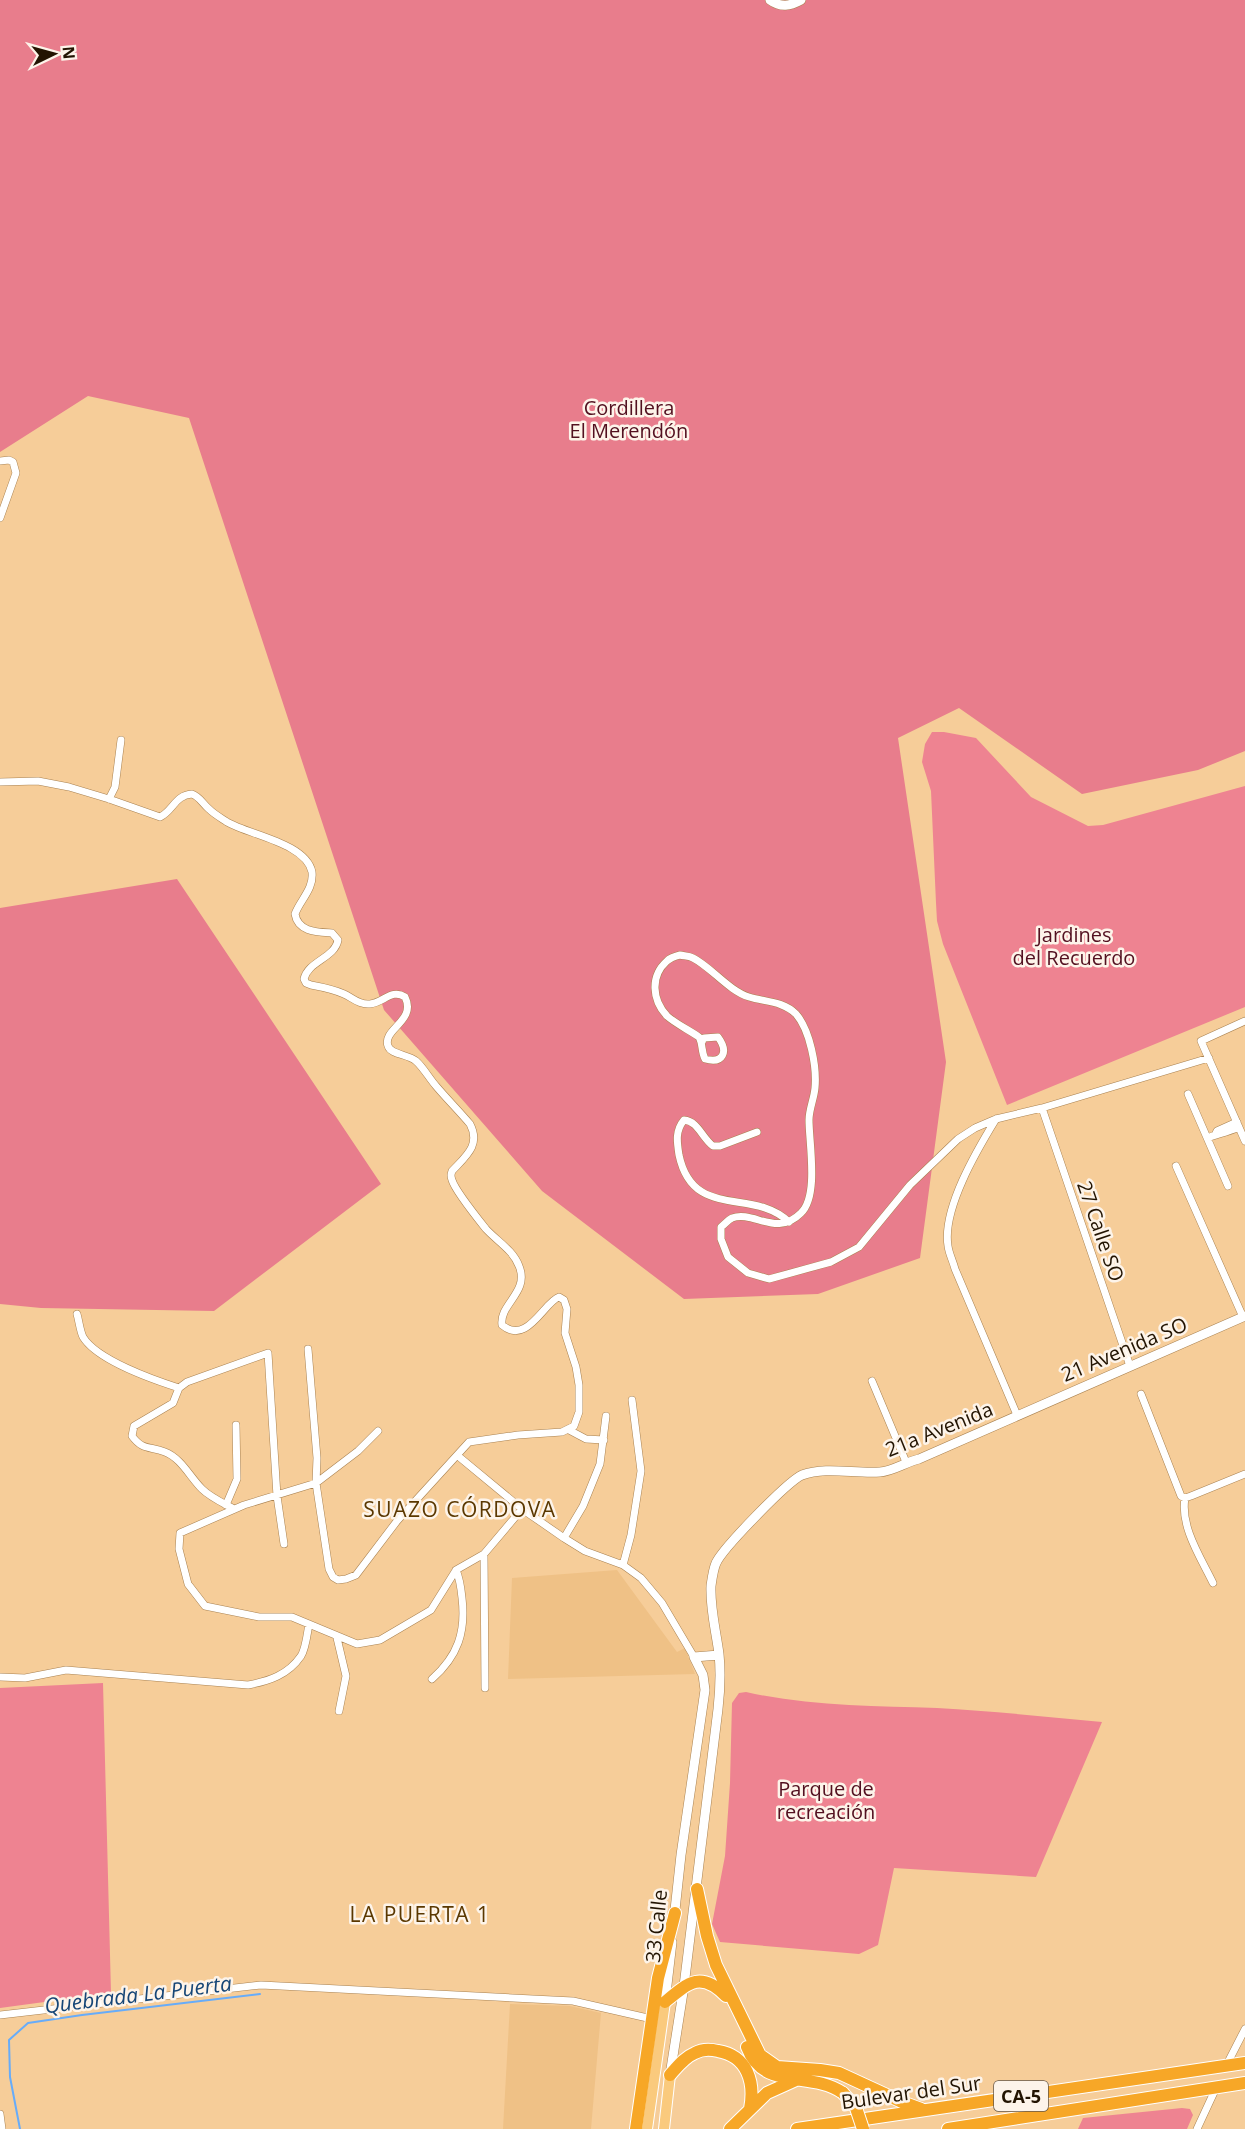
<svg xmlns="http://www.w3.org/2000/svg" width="1245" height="2129" viewBox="0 0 1245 2129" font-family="'Open Sans',sans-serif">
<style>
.built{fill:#efc186}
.green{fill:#ee8391}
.forest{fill:#e87d8c}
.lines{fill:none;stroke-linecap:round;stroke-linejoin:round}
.stream{stroke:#67acf9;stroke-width:2}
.street-casing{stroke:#a98251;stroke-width:8}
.secondary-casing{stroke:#a98251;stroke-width:10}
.primary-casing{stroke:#fff;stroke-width:12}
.highway-casing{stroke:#fff;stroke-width:14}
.street{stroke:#fff;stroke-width:7}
.secondary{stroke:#fff;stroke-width:9}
.primary{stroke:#faca7d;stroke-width:10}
.highway{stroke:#f7a727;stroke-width:12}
.highway-bridge-casing{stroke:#fff;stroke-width:14;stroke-linecap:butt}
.highway-bridge{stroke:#f7a727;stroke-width:12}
.labels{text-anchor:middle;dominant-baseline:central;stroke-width:5;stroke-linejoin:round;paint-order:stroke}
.shield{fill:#fdf4ea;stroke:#645748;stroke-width:1.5}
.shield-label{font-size:18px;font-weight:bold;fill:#231402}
.park-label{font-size:20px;fill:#531020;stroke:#fdf4ea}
.street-label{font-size:20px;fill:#231402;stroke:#fdf4ea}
.neighbourhood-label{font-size:21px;letter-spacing:1.5px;fill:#5b3800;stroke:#fdf4ea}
.water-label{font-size:21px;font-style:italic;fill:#164677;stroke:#fdf4ea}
</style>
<rect width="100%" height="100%" fill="#f6cd99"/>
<!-- built -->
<path class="built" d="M617 1570 677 1652 685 1648 695 1674 508 1679 512 1578Z
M510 2004 570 2006 601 2013 591 2129H503Z"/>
<!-- green -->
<path class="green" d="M932 732H944L976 738 1031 797 1088 826 1103 825 1245 786V1007L1007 1105 943 944 937 921 936 903 931 791 922 762 925 744Z
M103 1683 111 1993 0 2008V1688Z
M746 1692C808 1706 873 1706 937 1708 992 1711 1047 1717 1102 1722L1036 1877 894 1868 878 1945 859 1954 720 1942 712 1924 725 1856 730 1783 732 1703 739 1693Z
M1182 2108 1190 2109 1193 2115 1187 2129H1078L1083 2118Z"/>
<!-- forest -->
<path class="forest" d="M0 0H1245V751L1198 770 1082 794 959 708 898 738 946 1062 920 1258 818 1294 684 1299 542 1191 384 1010 189 418 88 396 0 452Z
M177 879 381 1184 214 1311 41 1308 0 1304V908Z"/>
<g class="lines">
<!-- stream -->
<path class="stream" d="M20 2129 10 2077 9 2040 28 2023 82 2015 260 1994"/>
<defs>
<path id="street" d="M0 461 9 460 13 462 16 473 0 518
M0 782 38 781 69 787 109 799 160 817C173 811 175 795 192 794 200 797 202 803 209 809 214 814 221 818 227 822 249 835 306 843 312 872 314 889 300 900 295 914 298 932 317 932 332 933L338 940C335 958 308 961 304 979L306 983 311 985C322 987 333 989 344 994 353 998 359 1005 370 1004 383 1003 392 988 405 997 417 1021 382 1029 388 1046 391 1055 408 1054 416 1061 423 1067 429 1078 436 1086 447 1099 459 1111 470 1124 481 1145 466 1156 452 1171 451 1175 450 1175 452 1180 455 1190 478 1219 486 1229 497 1241 513 1250 519 1266 530 1292 499 1304 502 1325 527 1346 544 1302 559 1297L564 1300 567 1309 565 1333 576 1367 579 1385V1412L574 1426 562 1432 518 1435 469 1442 397 1521 356 1575 346 1579 338 1580 333 1577 329 1569 316 1483 317 1458 308 1349
M109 799 115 787 121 740
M1245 1021 1201 1041 1245 1141
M702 1042 704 1038 718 1037C729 1052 723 1064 705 1059 701 1051 703 1044 699 1037 689 1030 676 1024 667 1016 652 1000 650 976 667 961 670 958 676 956 680 955 684 956 689 956 693 958 711 967 729 991 749 997 765 1002 783 1001 796 1014 810 1030 817 1067 815 1088 814 1099 809 1109 809 1120 809 1143 819 1196 801 1213 776 1238 754 1210 732 1218 728 1220 725 1224 721 1227V1239L728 1257 748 1273 769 1279 831 1262 859 1247 910 1185 958 1139 975 1128 996 1119 1042 1108 1209 1058
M1188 1094 1228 1186
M1042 1108 1130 1366
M996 1119C977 1150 942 1209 948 1246 949 1254 953 1261 955 1269L1017 1415
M757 1132 720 1146H713C702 1138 698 1121 684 1120 675 1131 677 1142 679 1155 693 1221 753 1187 789 1222
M1215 1135 1217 1131 1237 1122
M1207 1138C1218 1134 1228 1132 1239 1127
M1176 1166 1243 1317
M77 1314C79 1321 80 1331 83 1337 97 1360 154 1380 179 1388
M872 1381 906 1462
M1141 1394 1181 1496 1185 1498 1191 1496 1245 1474
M569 1430 586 1439 604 1440
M378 1431 358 1451 316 1483 244 1505 180 1533 179 1549 188 1584 205 1606 259 1617H292L357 1644 380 1640 431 1610 456 1570 484 1554 522 1509
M458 1456 522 1509 564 1538 585 1551 623 1565 641 1578 662 1603 694 1657
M1185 1498C1180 1527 1201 1558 1213 1583
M226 1505 237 1479 236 1425
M234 1509C223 1503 210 1497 202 1489 190 1477 181 1458 165 1452 150 1446 143 1451 132 1436L134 1426 173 1403 179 1388 187 1382 268 1353 277 1496 284 1544
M564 1538 583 1506 600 1464 606 1416
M484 1554 485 1688
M623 1565 631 1535 641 1471 632 1400
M337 1638 346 1676 339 1711
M0 1677 25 1678 66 1670 248 1685C269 1681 288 1675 301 1656 306 1648 307 1634 309 1624
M432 1679C458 1656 466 1632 462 1598 461 1588 460 1579 456 1570
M0 2015 261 1985 573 2001 652 2019
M1226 2066 1245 2029
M0 2114 2 2129
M1197 2129 1216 2088"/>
<path id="secondary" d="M770 0C781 8 790 6 801 0
M674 1919 681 1855 705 1690 703 1675 694 1657 719 1655
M665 2002 672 1942
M670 2075 684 1986 718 1709C720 1691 721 1673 719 1654 716 1631 710 1609 711 1586 712 1579 713 1570 716 1563 723 1548 787 1482 802 1475 826 1466 855 1474 880 1472 893 1471 906 1462 919 1459L1245 1316"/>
<path id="primary" d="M647 2129 665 2002
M664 2129 670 2075"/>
<path id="highway" d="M697 1889 707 1936 716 1965 760 2055 777 2067 820 2070 839 2073 902 2102 921 2109
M665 2002C689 1982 701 1971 726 1996
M747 2047C764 2092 810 2070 843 2093
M670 2075C678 2066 685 2057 695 2053 702 2049 710 2049 718 2051 748 2056 755 2083 750 2109
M636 2129 658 1978 675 1913
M730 2129 767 2093 798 2079
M797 2129 1245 2063
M948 2129 1245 2083"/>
</defs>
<!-- street casing -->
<use href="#street" class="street-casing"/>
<!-- secondary casing -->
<use href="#secondary" class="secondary-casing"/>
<!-- primary casing -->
<use href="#primary" class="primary-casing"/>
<!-- highway casing -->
<use href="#highway" class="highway-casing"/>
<!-- street -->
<use href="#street" class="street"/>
<!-- secondary -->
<use href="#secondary" class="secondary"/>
<!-- primary -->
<use href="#primary" class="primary"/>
<!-- highway -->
<use href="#highway" class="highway"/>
<defs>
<path id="highway-bridge" d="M843 2093 856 2108 863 2129"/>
</defs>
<!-- highway-bridge casing -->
<use href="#highway-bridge" class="highway-bridge-casing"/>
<!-- highway-bridge -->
<use href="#highway-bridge" class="highway-bridge"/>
</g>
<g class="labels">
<!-- shield labels -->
<rect class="shield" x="994" y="2081" width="54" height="30" rx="4.5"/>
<g class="shield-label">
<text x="1021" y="2096">CA-5</text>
</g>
<!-- park labels -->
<g class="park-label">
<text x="629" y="407">Cordillera<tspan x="629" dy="23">El Merendón</tspan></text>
<text x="1074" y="934">Jardines<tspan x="1074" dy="23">del Recuerdo</tspan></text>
<text x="826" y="1788">Parque de<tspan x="826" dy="23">recreación</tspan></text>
</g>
<!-- street labels -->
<g class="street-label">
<text transform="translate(1101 1231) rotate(71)">27 Calle SO</text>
<text transform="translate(1124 1349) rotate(-23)">21 Avenida SO</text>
<text transform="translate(939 1429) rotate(-22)">21a Avenida</text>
<text transform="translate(656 1926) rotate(-84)">33 Calle</text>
<text transform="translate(911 2092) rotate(-8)">Bulevar del Sur</text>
</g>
<!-- neighbourhood labels -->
<g class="neighbourhood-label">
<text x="460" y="1509">SUAZO CÓRDOVA</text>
<text x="420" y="1914">LA PUERTA 1</text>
</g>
<!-- water labels -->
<g class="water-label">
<text transform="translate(138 1994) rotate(-7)">Quebrada La Puerta</text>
</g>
</g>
<!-- north arrow -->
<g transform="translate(54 54) rotate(85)" stroke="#fdf4ea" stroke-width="4.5" paint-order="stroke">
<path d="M0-4.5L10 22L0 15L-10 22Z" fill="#231402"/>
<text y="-9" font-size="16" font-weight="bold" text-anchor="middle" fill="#231402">N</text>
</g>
</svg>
